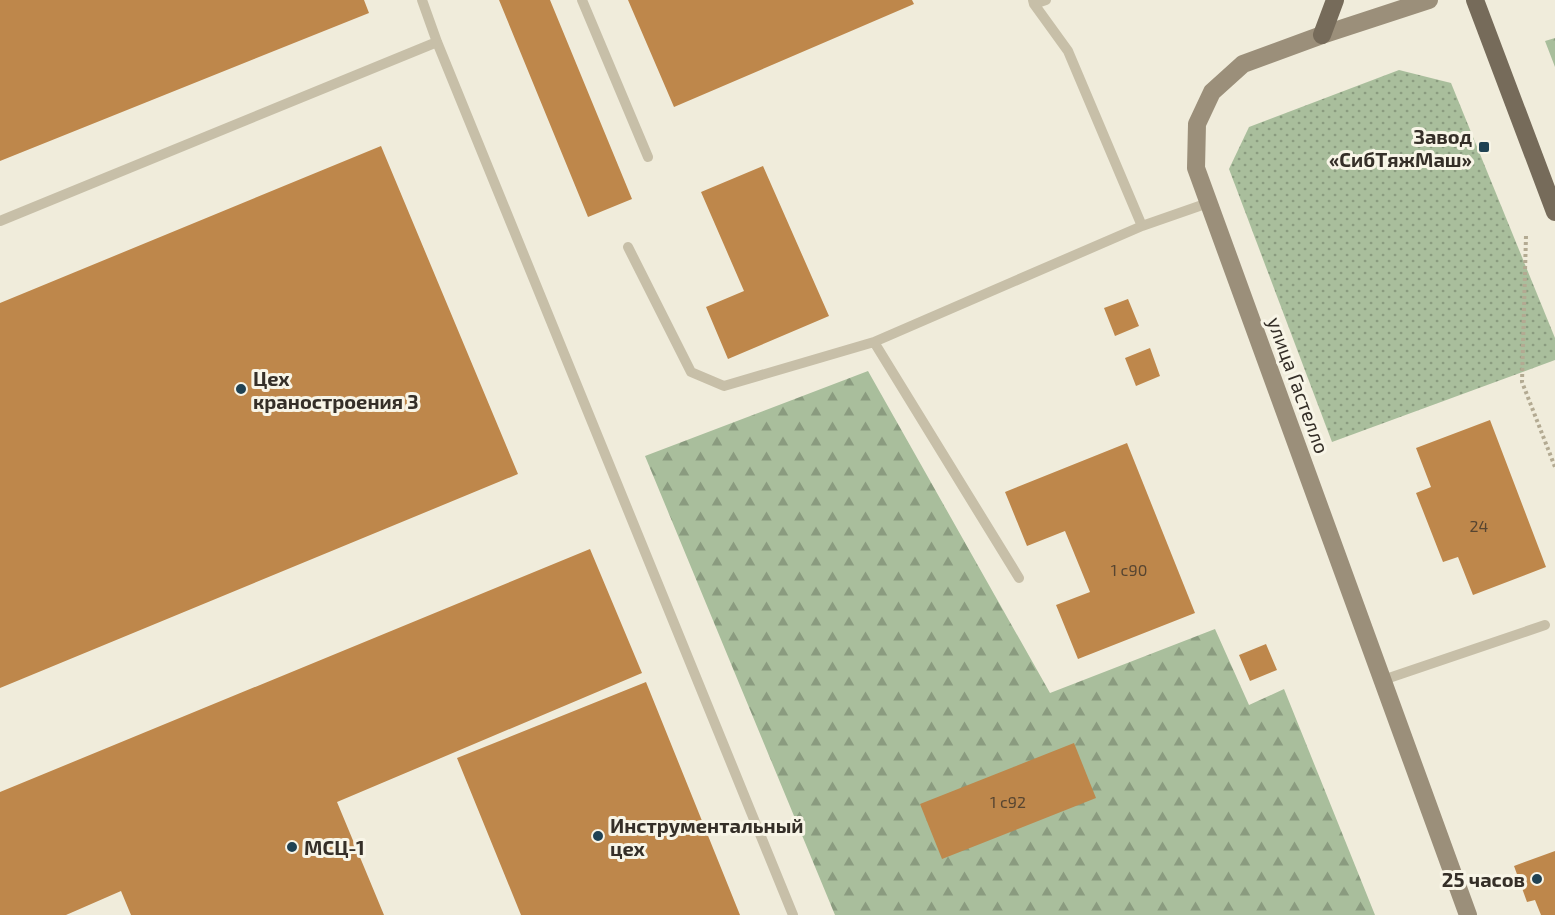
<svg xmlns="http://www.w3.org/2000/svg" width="1555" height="915" viewBox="0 0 1555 915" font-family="'Exo 2',sans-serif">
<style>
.grass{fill:url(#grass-dots)}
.forest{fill:url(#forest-firs)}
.building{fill:#be874b}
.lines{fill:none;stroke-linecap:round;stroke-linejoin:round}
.path{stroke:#b3aa92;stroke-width:4;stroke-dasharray:3 3;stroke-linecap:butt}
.lane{stroke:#c7bfa8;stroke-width:10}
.secondary{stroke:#9b8f7a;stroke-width:18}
.primary{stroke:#766b5a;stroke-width:18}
.poi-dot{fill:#204253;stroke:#f8f5e7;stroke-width:2}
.labels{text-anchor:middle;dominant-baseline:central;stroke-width:6;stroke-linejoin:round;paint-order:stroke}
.number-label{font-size:16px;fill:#574531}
.poi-label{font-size:20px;font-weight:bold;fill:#352f28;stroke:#f8f5e7;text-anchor:start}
.street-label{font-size:20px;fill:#352f28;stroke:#f8f5e7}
</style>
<defs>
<pattern id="grass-dots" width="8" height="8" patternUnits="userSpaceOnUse" patternTransform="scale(1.5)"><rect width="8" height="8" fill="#a9be9c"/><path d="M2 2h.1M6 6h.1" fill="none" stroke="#8a9b7f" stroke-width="1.8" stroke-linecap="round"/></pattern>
<pattern id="forest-firs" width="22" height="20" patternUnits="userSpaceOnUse" patternTransform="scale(1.5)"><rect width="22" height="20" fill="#a9be9c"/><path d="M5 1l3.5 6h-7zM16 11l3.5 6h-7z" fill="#8a9b7f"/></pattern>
</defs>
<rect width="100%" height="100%" fill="#f0ecdb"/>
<!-- grass -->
<path class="grass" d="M1399 70 1451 83 1555 338V360L1332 442 1229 169 1249 127Z"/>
<!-- forest -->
<path class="forest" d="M1555 38V67L1545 41Z
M868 371 1050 693 1215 629 1249 705 1284 689 1375 915H835L645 456Z"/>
<!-- building -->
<path class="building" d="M0 0H364L369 13 0 161Z
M499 0H550L632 199 588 217Z
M628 0H912L914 4 674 107Z
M381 146 518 474 0 688V303Z
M763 166 829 316 728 359 706 307 744 291 701 192Z
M1128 299 1139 326 1115 336 1104 308Z
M1150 348 1160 376 1136 386 1125 358Z
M1490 420 1546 567 1473 595 1458 557 1443 562 1416 493 1431 487 1416 448Z
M1127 443 1195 613 1078 659 1056 605 1090 592 1065 531 1027 546 1005 492Z
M590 549 642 673 337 802 384 915H131L121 891 66 915H0V792Z
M1266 644 1277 670 1250 681 1239 655Z
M646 682 740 915H521L457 758Z
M1074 743 1096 798 942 859 920 804Z
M1555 851V915H1541L1535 900 1527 902 1514 866Z"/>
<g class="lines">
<!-- path -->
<path class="path" d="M1526 236 1522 382 1555 467"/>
<!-- lane -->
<path class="lane" d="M422 0 437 42 793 915
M582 0 648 157
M1033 0 1034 4 1068 51 1142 226
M1034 4 1046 0
M0 221 437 42
M628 247 691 372 724 386 874 342 1142 226 1208 203
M874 342 1019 578
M1383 680 1545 625"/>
<!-- secondary -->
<path class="secondary" d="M1429 0 1322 35 1243 64 1212 92 1197 124 1196 168 1468 915"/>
<!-- primary -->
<path class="primary" d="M1475 0 1555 212
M1322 35 1335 0"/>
</g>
<!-- markers -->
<g class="poi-dot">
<rect x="1478" y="141" width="12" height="12" rx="3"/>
<circle cx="241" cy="389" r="6"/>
<circle cx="598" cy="836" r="6"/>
<circle cx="292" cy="847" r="6"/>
<circle cx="1537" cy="879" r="6"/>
</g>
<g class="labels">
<!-- number labels -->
<g class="number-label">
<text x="1479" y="525">24</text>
<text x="1129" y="569">1 с90</text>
<text x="1008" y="801">1 с92</text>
</g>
<!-- poi labels -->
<g class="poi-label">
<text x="1472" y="136" text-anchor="end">Завод<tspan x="1472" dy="23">«СибТяжМаш»</tspan></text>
<text x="253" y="378">Цех<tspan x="253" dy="23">краностроения 3</tspan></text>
<text x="610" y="825">Инструментальный<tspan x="610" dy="23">цех</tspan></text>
<text x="304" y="847">МСЦ-1</text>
<text x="1525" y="879" text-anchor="end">25 часов</text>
</g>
<!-- street labels -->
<g class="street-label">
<text transform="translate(1299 385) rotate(70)">улица Гастелло</text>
</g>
</g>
</svg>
